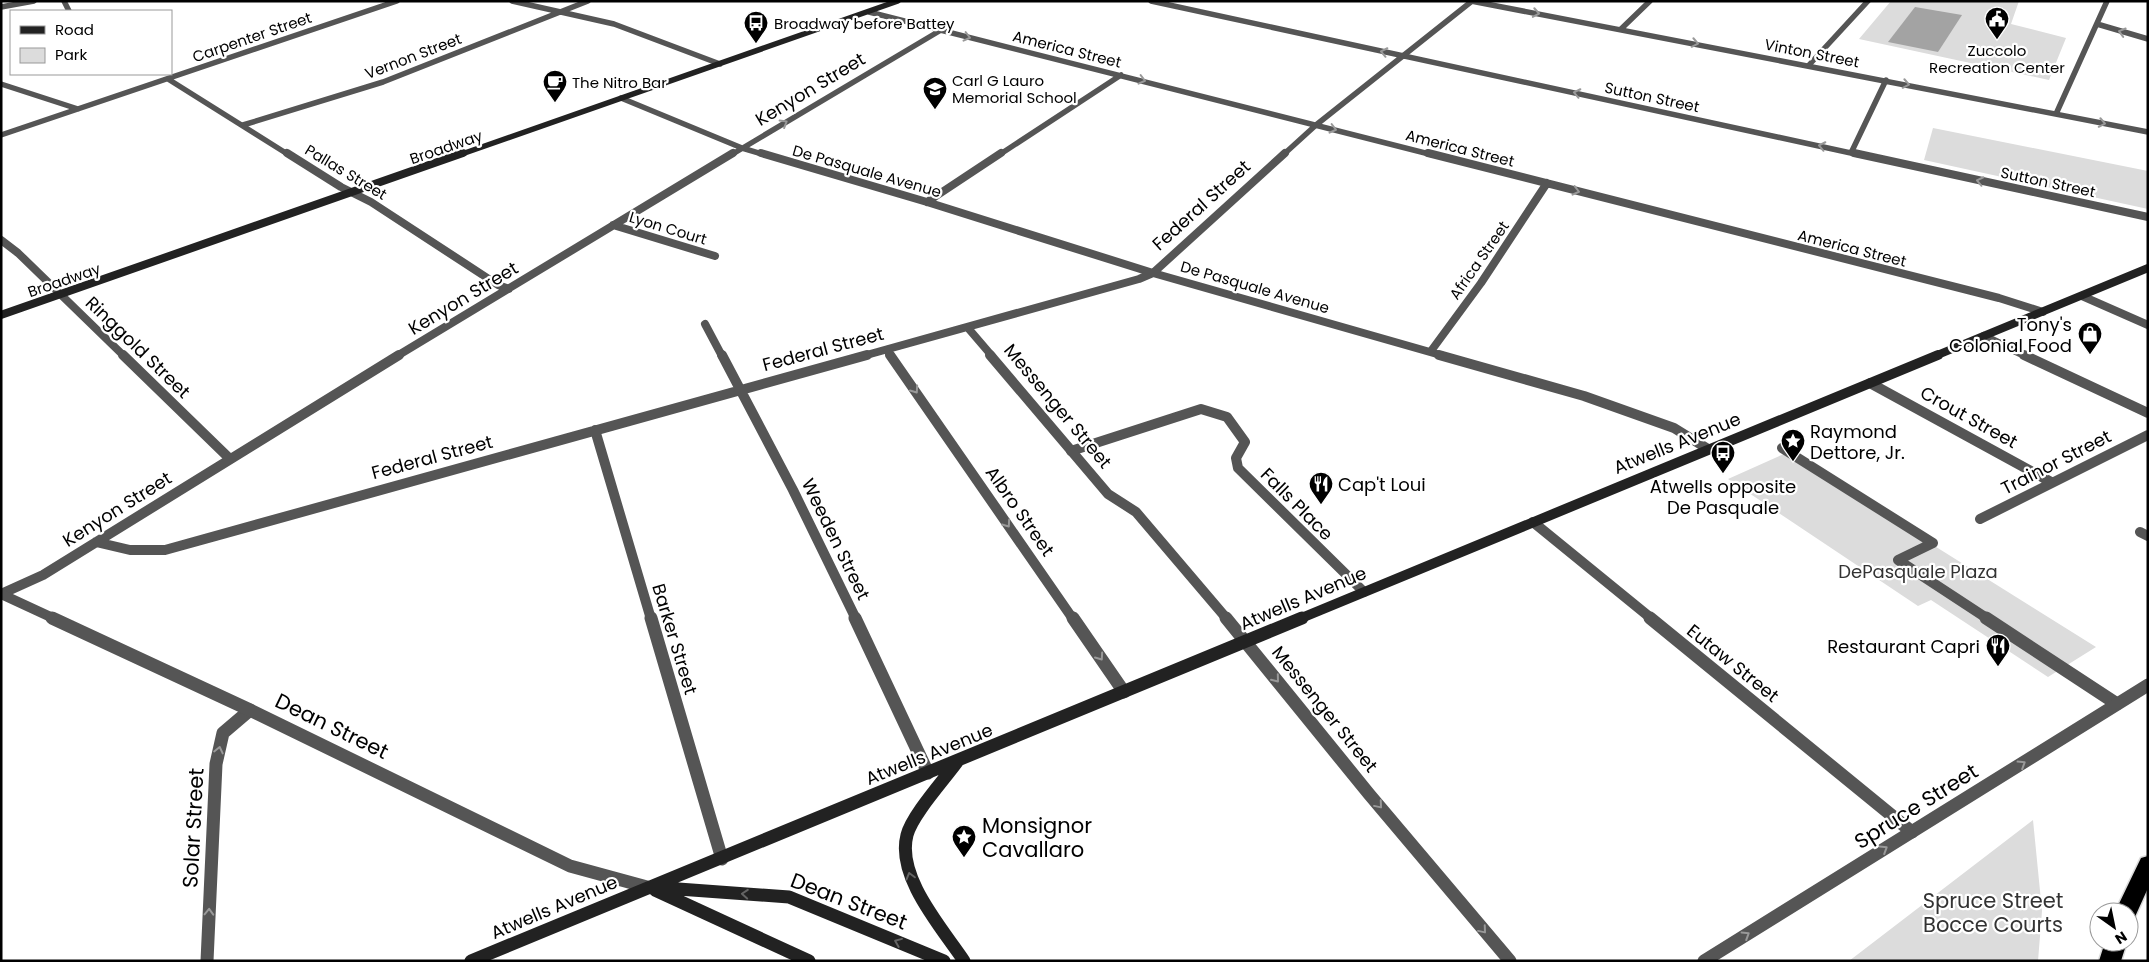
<svg xmlns="http://www.w3.org/2000/svg" width="2149" height="962" viewBox="0 0 2149 962" font-family="Poppins,sans-serif">
<style>
.green{fill:#dcdcdc}
.water{fill:#a3a3a3}
.lines{fill:none;stroke-linecap:round;stroke-linejoin:round}
.motorway-casing{stroke:#dbdbdb;stroke-width:3}
.service-far2{stroke:#555;stroke-width:8}
.service-far1{stroke:#555;stroke-width:10}
.service{stroke:#555;stroke-width:13}
.pedestrian-far1{stroke:#555;stroke-width:10}
.pedestrian{stroke:#555;stroke-width:13}
.minor-far3{stroke:#555;stroke-width:5.5}
.minor-far2{stroke:#555;stroke-width:8}
.minor-far1{stroke:#555;stroke-width:10}
.minor{stroke:#555;stroke-width:13}
.tertiary-far1{stroke:#555;stroke-width:10}
.tertiary{stroke:#555;stroke-width:13}
.secondary-far3{stroke:#222;stroke-width:5.5}
.secondary-far2{stroke:#222;stroke-width:8}
.secondary-far1{stroke:#222;stroke-width:10}
.secondary{stroke:#222;stroke-width:13}
.motorway{fill:#000;fill-rule:evenodd}
.oneway{stroke:#999}
.oneway2{stroke:#646464}
.labels{text-anchor:middle;dominant-baseline:central;stroke-width:4.5;stroke-linejoin:round;paint-order:stroke}
.far-poi-label{font-size:15px;fill:#000;stroke:#fff;text-anchor:start}
.far-street-label{font-size:15px;fill:#000;stroke:#fff}
.street-label{font-size:18px;fill:#000;stroke:#fff}
.poi-label{font-size:18px;fill:#000;stroke:#fff;text-anchor:end}
.park-label{font-size:18px;fill:#333;stroke:#fff}
.near-street-label{font-size:21px;fill:#000;stroke:#fff}
.near-poi-label{font-size:21px;fill:#000;stroke:#fff;text-anchor:start}
.near-park-label{font-size:21px;fill:#333;stroke:#fff}
</style>
<rect width="100%" height="100%" fill="#fff"/>
<!-- green -->
<path class="green" d="M1891 1H2019L2011 24 2066 38 2049 80 1859 39Z
M1933 128 2148 171V209L1924 160Z
M1786 453 2096 647 2048 677 1931 600 1918 606 1728 479Z
M2033 820 2042 911 2038 961H1849Z"/>
<!-- water -->
<path class="water" d="M1915 7 1962 15 1938 52 1888 42Z"/>
<g class="lines">
<defs>
<path id="motorway" d="M2148 856V888L2134 919 2129 921V912H2115L2141 858Z
M2105 942H2127L2121 961H2099Z"/>
</defs>
<!-- motorway casing -->
<use href="#motorway" class="motorway-casing"/>
<!-- service-far2 -->
<path class="service-far2" d="M2082 296 2148 325"/>
<!-- service-far1 -->
<path class="service-far1" d="M1870 383 2051 482
M1071 451 1201 409 1227 417 1245 442 1236 458 1238 468 1364 592
M1980 519 2148 435
M1533 522 1652 619
M2140 532 2148 536"/>
<!-- service -->
<path class="service" d="M1650 618 1912 832"/>
<!-- pedestrian-far1 -->
<path class="pedestrian-far1" d="M1782 448 1933 543 1898 560 1988 619"/>
<!-- pedestrian -->
<path class="pedestrian" d="M1986 618 2117 704"/>
<!-- minor-far3 -->
<path class="minor-far3" d="M64 1 69 11
M512 1 614 24 720 64
M1151 1 1860 155
M1471 1 2148 132
M1 7 34 1
M869 12 1433 155
M2097 24 2148 39
M1621 29 1650 1
M1809 65 1868 1
M168 79 289 155
M1 84 78 109
M621 98 742 148 765 155
M2056 114 2107 1
M243 125 383 82 588 1
M1 135 397 1
M1851 153 1886 80
M731 155 941 30
M999 155 1121 75
M1283 155 1316 125 1472 1"/>
<!-- minor-far2 -->
<path class="minor-far2" d="M287 153 341 187 371 202 498 285 509 289
M761 153 927 202 1153 273 1444 356
M1428 153 1999 298 2043 312
M1854 153 2148 217
M927 202 1001 153
M613 225 715 256
M1 240 18 253 124 356
M705 324 722 356
M968 328 992 356
M1984 336 2026 356
M887 350 891 356
M1431 351 1481 283 1547 183
M397 356 733 153
M863 356 1139 279 1153 273 1285 153"/>
<!-- minor-far1 -->
<path class="minor-far1" d="M123 355 229 458
M722 355 793 490 856 619
M890 355 1073 619
M990 355 1108 494 1136 512 1227 619
M1439 355 1584 396 1674 428 1708 449
M2024 355 2148 413
M595 430 651 619
M96 542 130 550H165L867 355
M1 594 43 575 399 355"/>
<!-- minor -->
<path class="minor" d="M651 618 722 859
M855 618 928 773
M1073 618 1124 692
M1226 618 1369 794 1510 961
M207 961 216 764 223 733 250 710
M1704 961 2148 685"/>
<!-- tertiary-far1 -->
<path class="tertiary-far1" d="M1 594 55 619"/>
<!-- tertiary -->
<path class="tertiary" d="M52 618 250 710 570 866 647 887"/>
<!-- secondary-far3 -->
<path class="secondary-far3" d="M459 155 898 1"/>
<!-- secondary-far2 -->
<path class="secondary-far2" d="M1 315 463 153
M1935 356 2148 268"/>
<!-- secondary-far1 -->
<path class="secondary-far1" d="M1299 619 1938 355"/>
<!-- secondary -->
<path class="secondary" d="M957 762C944 780 912 815 907 835 896 877 942 928 964 961
M651 887 789 897 944 961
M655 890 809 961
M471 961 1302 618"/>
<!-- motorway -->
<use href="#motorway" class="motorway"/>
</g>
<!-- one-way arrows -->
<defs><path id="oneway-chevron" d="M-2-3.5L2.5 0L-2 3.5" fill="none" stroke-width="1.6" stroke-linecap="round" stroke-linejoin="round" transform="scale(1.25)"/></defs>
<g class="oneway">
<use href="#oneway-chevron" transform="translate(1536 13) rotate(10)"/>
<use href="#oneway-chevron" transform="translate(2122 32) rotate(-164)"/>
<use href="#oneway-chevron" transform="translate(967 37) rotate(14)"/>
<use href="#oneway-chevron" transform="translate(1695 43) rotate(11)"/>
<use href="#oneway-chevron" transform="translate(1384 52) rotate(-168)"/>
<use href="#oneway-chevron" transform="translate(1142 80) rotate(14)"/>
<use href="#oneway-chevron" transform="translate(1906 84) rotate(11)"/>
<use href="#oneway-chevron" transform="translate(1577 93) rotate(-168)"/>
<use href="#oneway-chevron" transform="translate(784 123) rotate(-31)"/>
<use href="#oneway-chevron" transform="translate(2102 123) rotate(11)"/>
<use href="#oneway-chevron" transform="translate(1333 129) rotate(14)"/>
<use href="#oneway-chevron" transform="translate(1822 146) rotate(-168)"/>
<use href="#oneway-chevron" transform="translate(1980 181) rotate(-168)"/>
<use href="#oneway-chevron" transform="translate(1576 191) rotate(14)"/>
<use href="#oneway-chevron" transform="translate(915 390) rotate(55)"/>
<use href="#oneway-chevron" transform="translate(1007 524) rotate(55)"/>
<use href="#oneway-chevron" transform="translate(1100 657) rotate(55)"/>
<use href="#oneway-chevron" transform="translate(1276 679) rotate(51)"/>
<use href="#oneway-chevron" transform="translate(219 750) rotate(-77)"/>
<use href="#oneway-chevron" transform="translate(2022 764) rotate(-32)"/>
<use href="#oneway-chevron" transform="translate(1379 805) rotate(50)"/>
<use href="#oneway-chevron" transform="translate(1884 849) rotate(-32)"/>
<use href="#oneway-chevron" transform="translate(209 912) rotate(-88)"/>
<use href="#oneway-chevron" transform="translate(1483 930) rotate(50)"/>
<use href="#oneway-chevron" transform="translate(1746 935) rotate(-32)"/>
</g>
<g class="oneway2">
<use href="#oneway-chevron" transform="translate(910 876) rotate(-105)"/>
<use href="#oneway-chevron" transform="translate(745 894) rotate(-176)"/>
<use href="#oneway-chevron" transform="translate(898 942) rotate(-158)"/>
</g>
<!-- icons -->
<defs>
<symbol id="civic-pin" viewBox="-11 -11 22 30"><path d="M0 17L-7.5 6A9.5 9.5 0 1 1 7.5 6Z" fill="#000" stroke="#fff"/><path d="M-.6-6.5H3V-4.5H.6V-3L4-1V1h2V6H-6V1h2V-1L-.6-3ZM-1.2 2.5V6h2.4V2.5Z" fill="#fff"/></symbol>
<symbol id="bus-pin" viewBox="-11 -11 22 30"><path d="M0 17L-7.5 6A9.5 9.5 0 1 1 7.5 6Z" fill="#000" stroke="#fff"/><path d="M-5-6H5V4H4V6H2V4H-2V6H-4V4H-5ZM-3.5-4V0h7V-4ZM-3.5 1.2v1.5H-2V1.2ZM2 1.2v1.5H3.5V1.2Z" fill="#fff"/></symbol>
<symbol id="cafe-pin" viewBox="-11 -11 22 30"><path d="M0 17L-7.5 6A9.5 9.5 0 1 1 7.5 6Z" fill="#000" stroke="#fff"/><path d="M-5.5-4.5H6V0H3Q3 3.5 0 3.5H-2.5Q-5.5 3.5-5.5 0ZM3-3.2v2h1.7v-2ZM-6 4.5H4V6H-6Z" fill="#fff"/></symbol>
<symbol id="school-pin" viewBox="-11 -11 22 30"><path d="M0 17L-7.5 6A9.5 9.5 0 1 1 7.5 6Z" fill="#000" stroke="#fff"/><path d="M0-5L7-2L0 1L-7-2ZM-4 1L0 2.5L4 1V4Q0 6-4 4Z" fill="#fff"/></symbol>
<symbol id="shop-pin" viewBox="-11 -11 22 30"><path d="M0 17L-7.5 6A9.5 9.5 0 1 1 7.5 6Z" fill="#000" stroke="#fff"/><path d="M-5-2.5h2.3a2.7 3.5 0 0 1 5.4 0H5L5.5 6h-11ZM-1.5-2.5h3a1.5 2.3 0 0 0-3 0Z" fill="#fff"/></symbol>
<symbol id="sight-pin" viewBox="-11 -11 22 30"><path d="M0 17L-7.5 6A9.5 9.5 0 1 1 7.5 6Z" fill="#000" stroke="#fff"/><path d="M0-6L1.8-2.2L6-1.7L2.9 1.2L3.7 5.4L0 3.3L-3.7 5.4L-2.9 1.2L-6-1.7L-1.8-2.2Z" fill="#fff"/></symbol>
<symbol id="restaurant-pin" viewBox="-11 -11 22 30"><path d="M0 17L-7.5 6A9.5 9.5 0 1 1 7.5 6Z" fill="#000" stroke="#fff"/><path d="M-5-6h1v4h1v-4h1v4h1v-4h1v5L-1.5 .5V6h-2V.5L-5-1ZM5-6V6H3V1.5H1.5Q1.5-4 5-6Z" fill="#fff"/></symbol>
</defs>
<g fill-rule="evenodd">
<use href="#civic-pin" x="1983" y="5" width="28" height="38"/>
<use href="#bus-pin" x="742" y="9" width="28" height="38"/>
<use href="#cafe-pin" x="541" y="68" width="28" height="38"/>
<use href="#school-pin" x="921" y="75" width="28" height="38"/>
<use href="#shop-pin" x="2076" y="320" width="28" height="38"/>
<use href="#sight-pin" x="1779" y="427" width="28" height="38"/>
<use href="#bus-pin" x="1709" y="439" width="28" height="38"/>
<use href="#restaurant-pin" x="1307" y="470" width="28" height="38"/>
<use href="#restaurant-pin" x="1984" y="632" width="28" height="38"/>
<use href="#sight-pin" x="950" y="823" width="28" height="38"/>
</g>
<g class="labels">
<!-- far-poi labels -->
<g class="far-poi-label">
<text x="774" y="23">Broadway before Battey</text>
<text x="1997" y="50" text-anchor="middle">Zuccolo<tspan x="1997" dy="17">Recreation Center</tspan></text>
<text x="952" y="80">Carl G Lauro<tspan x="952" dy="17">Memorial School</tspan></text>
<text x="572" y="82">The Nitro Bar</text>
</g>
<!-- far-street labels -->
<g class="far-street-label">
<text transform="translate(252 37) rotate(-19)">Carpenter Street</text>
<text transform="translate(1067 49) rotate(14)">America Street</text>
<text transform="translate(1812 53) rotate(11)">Vinton Street</text>
<text transform="translate(413 56) rotate(-21)">Vernon Street</text>
<text transform="translate(1652 97) rotate(12)">Sutton Street</text>
<text transform="translate(446 147) rotate(-19)">Broadway</text>
<text transform="translate(1460 148) rotate(14)">America Street</text>
<text transform="translate(867 171) rotate(16)">De Pasquale Avenue</text>
<text transform="translate(346 172) rotate(31)">Pallas Street</text>
<text transform="translate(2048 182) rotate(12)">Sutton Street</text>
<text transform="translate(668 228) rotate(17)">Lyon Court</text>
<text transform="translate(1852 248) rotate(14)">America Street</text>
<text transform="translate(1479 260) rotate(-55)">Africa Street</text>
<text transform="translate(64 280) rotate(-19)">Broadway</text>
<text transform="translate(1255 287) rotate(16)">De Pasquale Avenue</text>
</g>
<!-- street labels -->
<g class="street-label">
<text transform="translate(810 89) rotate(-31)">Kenyon Street</text>
<text transform="translate(1201 205) rotate(-42)">Federal Street</text>
<text transform="translate(463 298) rotate(-31)">Kenyon Street</text>
<text transform="translate(138 347) rotate(44)">Ringgold Street</text>
<text transform="translate(823 349) rotate(-15)">Federal Street</text>
<text transform="translate(1058 406) rotate(50)">Messenger Street</text>
<text transform="translate(1969 417) rotate(29)">Crout Street</text>
<text transform="translate(1677 443) rotate(-22)">Atwells Avenue</text>
<text transform="translate(432 457) rotate(-15)">Federal Street</text>
<text transform="translate(2056 462) rotate(-27)">Trainor Street</text>
<text transform="translate(1297 504) rotate(45)">Falls Place</text>
<text transform="translate(117 509) rotate(-32)">Kenyon Street</text>
<text transform="translate(1020 511) rotate(55)">Albro Street</text>
<text transform="translate(836 539) rotate(64)">Weeden Street</text>
<text transform="translate(1303 598) rotate(-23)">Atwells Avenue</text>
<text transform="translate(675 639) rotate(73)">Barker Street</text>
<text transform="translate(1733 663) rotate(39)">Eutaw Street</text>
<text transform="translate(1325 709) rotate(51)">Messenger Street</text>
<text transform="translate(929 754) rotate(-22)">Atwells Avenue</text>
<text transform="translate(554 907) rotate(-23)">Atwells Avenue</text>
</g>
<!-- poi labels -->
<g class="poi-label">
<text x="2072" y="324">Tony's<tspan x="2072" dy="21">Colonial Food</tspan></text>
<text x="1810" y="431" text-anchor="start">Raymond<tspan x="1810" dy="21">Dettore, Jr.</tspan></text>
<text x="1338" y="484" text-anchor="start">Cap't Loui</text>
<text x="1723" y="486" text-anchor="middle">Atwells opposite<tspan x="1723" dy="21">De Pasquale</tspan></text>
<text x="1980" y="646">Restaurant Capri</text>
</g>
<!-- park labels -->
<g class="park-label">
<text x="1918" y="571">DePasquale Plaza</text>
</g>
<!-- near-street labels -->
<g class="near-street-label">
<text transform="translate(332 726) rotate(26)">Dean Street</text>
<text transform="translate(1916 806) rotate(-32)">Spruce Street</text>
<text transform="translate(193 828) rotate(-87)">Solar Street</text>
<text transform="translate(849 901) rotate(21)">Dean Street</text>
</g>
<!-- near-poi labels -->
<g class="near-poi-label">
<text x="982" y="825">Monsignor<tspan x="982" dy="24">Cavallaro</tspan></text>
</g>
<!-- near-park labels -->
<g class="near-park-label">
<text x="1993" y="900">Spruce Street<tspan x="1993" dy="24">Bocce Courts</tspan></text>
</g>
</g>
<!-- border -->
<rect width="2149" height="962" fill="none" stroke="#000000" stroke-width="5"/>
<!-- legend -->
<rect x="10" y="10" width="162" height="65" fill="#ffffff" stroke="#999999"/>
<rect x="20" y="26" width="25" height="8" fill="#222222" stroke="#999999"/>
<text x="55" y="35" font-size="15" fill="#000000">Road</text>
<rect x="20" y="48" width="25" height="15" fill="#dcdcdc" stroke="#999999"/>
<text x="55" y="60" font-size="15" fill="#000000">Park</text>
<!-- north arrow -->
<g transform="translate(2114 927) rotate(147)"><circle r="24" fill="#ffffff" stroke="#999999"/>
<path d="M0-4L9 19L0 12L-9 19Z" fill="#000000"/>
<text y="-8" font-size="14" font-weight="bold" text-anchor="middle" fill="#000000">N</text>
</g>
</svg>
